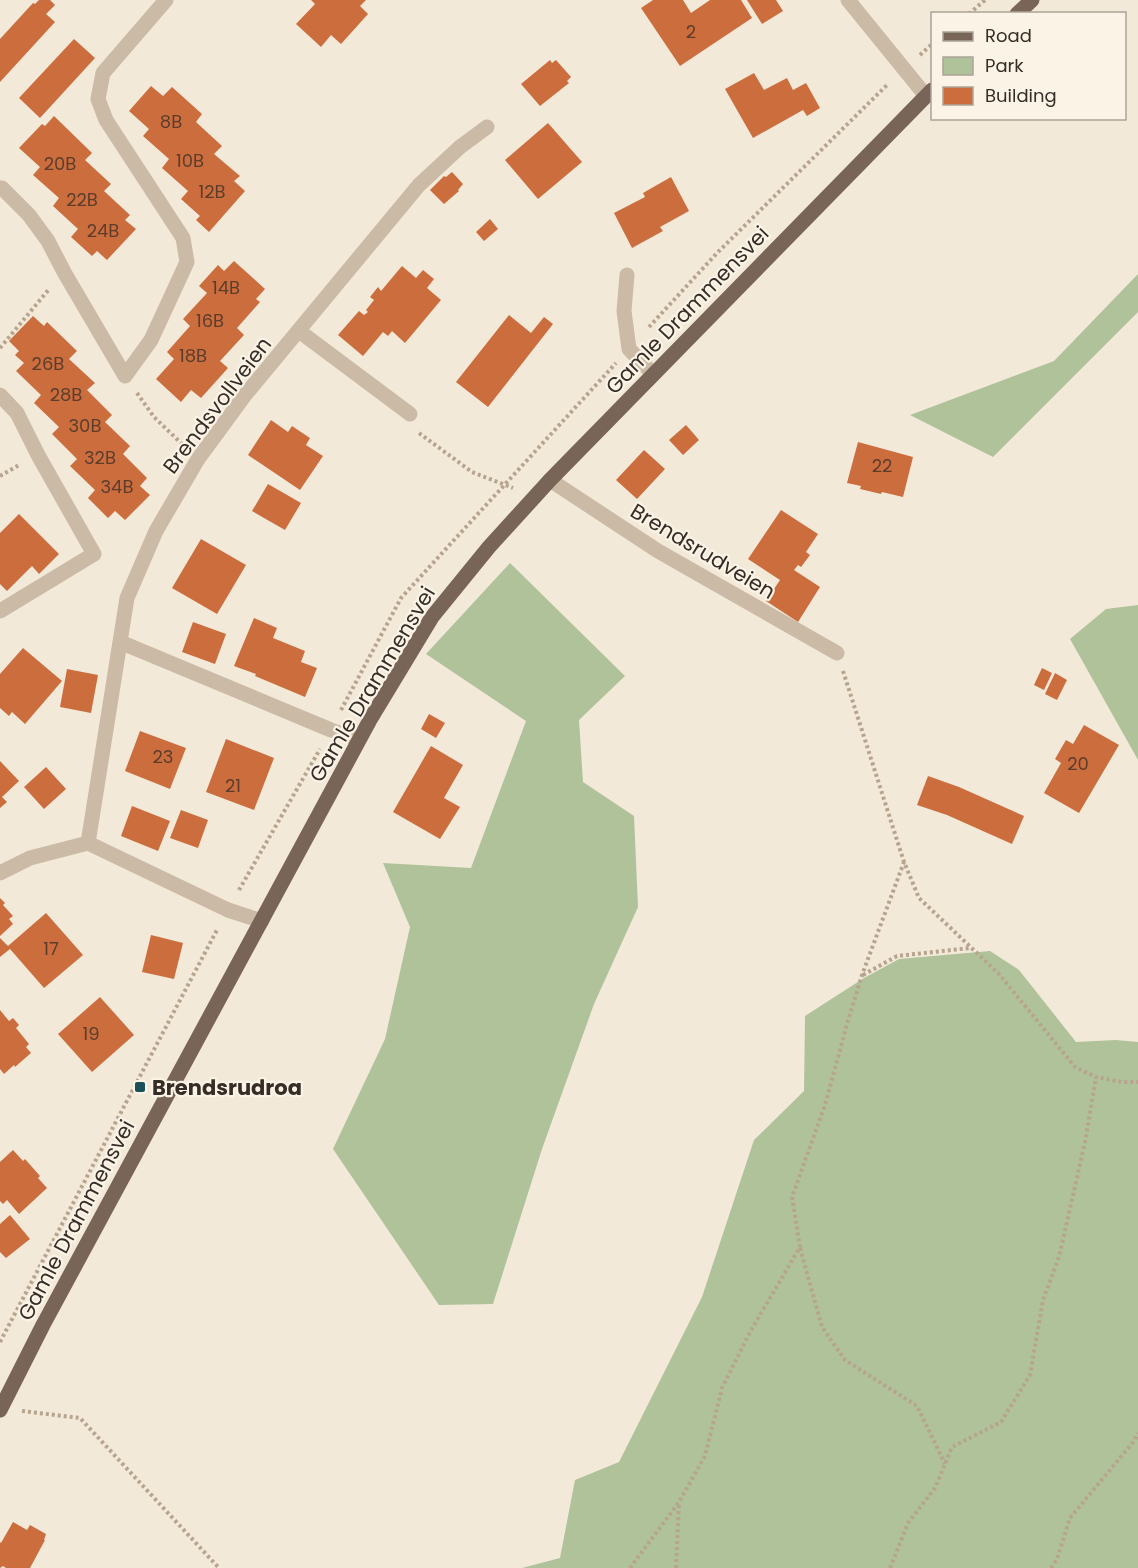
<svg xmlns="http://www.w3.org/2000/svg" width="1138" height="1568" viewBox="0 0 1138 1568" font-family="Poppins,sans-serif">
<style>
.green{fill:#b0c299}
.building{fill:#cc6d3e}
.lines{fill:none;stroke-linecap:round;stroke-linejoin:round}
.path{stroke:#b7a48f;stroke-width:4;stroke-dasharray:3 3;stroke-linecap:butt}
.minor{stroke:#cbbaa5;stroke-width:15}
.major{stroke:#796557;stroke-width:15}
.poi-dot{fill:#1a505a;stroke:#faf3e6;stroke-width:2}
.labels{text-anchor:middle;dominant-baseline:central;stroke-width:4.5;stroke-linejoin:round;paint-order:stroke}
.number-label{font-size:18px;fill:#5c3d2c}
.street-label{font-size:21px;fill:#362d26;stroke:#faf3e6}
.poi-label{font-size:21px;font-weight:bold;fill:#362d26;stroke:#faf3e6;text-anchor:start}
</style>
<rect width="100%" height="100%" fill="#f3e9d9"/>
<!-- green -->
<path class="green" d="M1138 274V312L993 457 910 415 1054 361Z
M510 563 625 676 579 720 583 782 634 816 638 907 594 1004 542 1149 493 1304 439 1305 333 1149 385 1039 410 927 383 863 471 868 526 721 426 654Z
M1138 605V760L1070 639 1106 609Z
M990 951 1019 970 1076 1042 1116 1040 1138 1042V1568H522L560 1558 575 1480 619 1462 702 1297 754 1140 804 1091 805 1016 864 978 899 959Z"/>
<!-- building -->
<path class="building" d="M39 0H50L55 5 46 14 55 22 0 82V39L33 3 35 4Z
M311 0H366L360 6 368 14 341 44 331 35 321 47 296 24 315 4Z
M653 0H683L691 13 710 0H741L752 18 680 66 641 8Z
M747 0H776L783 11 762 24Z
M74 39 95 58 40 118 19 98Z
M550 60 552 63 556 60 571 77 567 81 569 83 540 106 521 84Z
M754 73 764 90 787 78 793 90 806 83 820 108 807 116 803 110 753 138 725 89Z
M151 86 163 96 172 87 202 114 196 122 222 146 214 154 240 176 234 181 245 191 209 232 196 220 200 216 181 199 188 191 162 168 169 159 143 136 149 129 129 111Z
M54 116 92 153 85 160 111 184 104 191 130 215 125 220 136 229 107 260 97 251 92 256 71 237 78 229 53 206 59 198 33 175 40 167 19 148 42 124 45 126Z
M548 123 582 162 538 199 505 160Z
M452 172 463 184 458 190 459 191 444 204 430 190 444 176 446 177Z
M671 177 689 211 660 227 663 231 632 248 614 213 645 197 643 193Z
M490 219 498 229 484 241 476 232Z
M234 261 265 289 256 299 260 302 237 328 244 335 220 361 228 368 201 398 191 390 181 402 156 379 174 359 167 352 190 326 183 319 207 293 199 286 218 265 224 271Z
M402 266 416 278 423 270 434 279 427 288 441 300 405 343 392 331 388 336 383 332 363 356 338 335 359 311 364 315 368 312 366 310 374 300 370 297 378 287 381 291Z
M509 315 531 333 544 317 553 324 488 407 456 382Z
M33 316 44 326 47 322 77 351 69 359 95 383 87 390 112 415 105 422 130 446 123 454 147 478 140 486 150 495 125 520 115 511 108 518 88 498 95 490 70 466 77 459 52 434 59 427 34 403 41 395 16 371 24 363 15 355 19 351 9 341Z
M271 420 288 432 292 426 310 438 306 445 323 456 300 490 248 455Z
M686 425 699 440 683 455 669 440Z
M858 442 913 457 903 497 882 492 881 494 860 489 861 486 847 483Z
M644 450 665 469 637 499 616 480Z
M268 484 301 503 285 530 252 511Z
M781 510 818 534 806 552 810 555 801 567 798 565 794 570 820 587 798 622 766 601 780 580 748 559Z
M19 514 59 554 39 574 32 566 7 591 0 584V533Z
M201 539 246 565 217 614 172 588Z
M254 618 277 628 273 638 305 651 301 662 317 668 305 697 255 676 256 674 234 666Z
M193 622 226 634 215 664 182 652Z
M23 648 62 681 25 724 12 712 9 716 0 708V674Z
M1042 668 1052 673 1044 690 1034 685Z
M67 669 98 675 91 713 60 707Z
M1055 673 1067 680 1057 700 1045 694Z
M429 714 445 723 436 738 421 729Z
M1084 725 1119 745 1079 813 1044 793 1061 763 1055 759 1066 740 1073 744Z
M140 731 186 748 170 789 125 771Z
M226 739 274 758 254 810 206 792Z
M431 746 463 765 444 798 460 807 440 839 393 812Z
M0 761 19 781 2 797 7 802 0 808Z
M46 767 66 789 44 809 24 787Z
M928 776 959 787 1024 816 1012 844 947 815 917 805Z
M132 806 170 821 158 851 121 836Z
M181 810 208 820 198 848 170 838Z
M0 898 5 903 3 905 13 916 9 919 13 924 0 936Z
M46 913 83 955 44 988 10 949 0 957V938L8 946Z
M151 935 183 943 174 979 142 972Z
M100 997 134 1035 92 1072 58 1034Z
M0 1010 9 1021 13 1018 19 1025 16 1028 29 1044 26 1047 31 1053 15 1067 14 1065 4 1074 0 1069Z
M13 1150 23 1161 25 1159 40 1176 38 1178 47 1188 19 1214 7 1200 3 1204 0 1201V1162Z
M10 1215 30 1239 6 1258 0 1252V1224Z
M13 1522 27 1530 30 1525 46 1534 44 1540H45L30 1568H6L3 1566 0 1568V1542L1 1543Z"/>
<g class="lines">
<!-- path -->
<path class="path" d="M969 14 985 0
M920 55 932 44
M649 327 717 253 888 84
M0 348 50 288
M137 393 154 417 182 444
M419 433 472 472 513 488
M0 476 19 465
M843 671 904 862 919 898 999 974 1075 1067 1096 1077 1122 1082H1138
M341 710 401 598 616 363
M239 890 320 749
M863 975 897 956 970 948
M800 1248 822 1327 845 1360 917 1406 945 1464
M0 1342 218 928
M22 1411 80 1418 219 1568
M630 1568 679 1502 705 1456 722 1388 750 1332 800 1247 792 1197 825 1105 847 1024 862 975 904 862
M676 1568 679 1503
M890 1568 908 1523 935 1488 952 1447 1001 1422 1030 1375 1043 1300 1059 1257 1085 1142 1096 1077
M1051 1568 1057 1559 1070 1518 1134 1441 1138 1433"/>
<!-- minor -->
<path class="minor" d="M848 0 926 96
M0 188H2L29 215 48 241 64 272 125 376 151 340 187 262 183 238 106 120 98 99 103 73 166 0
M627 275 624 311 629 349 653 374
M299 331 410 414
M0 395 17 413 38 455 94 554 0 611
M550 480 658 551 837 653
M120 642 331 730 358 739
M88 843 127 598 156 531 198 459 245 395 419 185 460 147 487 127
M0 873 30 858 88 843 228 910 262 921"/>
<!-- major -->
<path class="major" d="M1017 14 1032 0
M0 1410 43 1325 371 718 432 617 489 547 550 480 932 90"/>
</g>
<!-- markers -->
<rect class="poi-dot" x="134" y="1081" width="12" height="12" rx="3"/>
<g class="labels">
<!-- number labels -->
<g class="number-label">
<text x="691" y="31">2</text>
<text x="171" y="121">8B</text>
<text x="190" y="160">10B</text>
<text x="60" y="163">20B</text>
<text x="212" y="191">12B</text>
<text x="82" y="199">22B</text>
<text x="103" y="230">24B</text>
<text x="226" y="287">14B</text>
<text x="210" y="320">16B</text>
<text x="193" y="355">18B</text>
<text x="48" y="363">26B</text>
<text x="66" y="394">28B</text>
<text x="85" y="425">30B</text>
<text x="100" y="457">32B</text>
<text x="882" y="465">22</text>
<text x="117" y="486">34B</text>
<text x="163" y="756">23</text>
<text x="1078" y="763">20</text>
<text x="233" y="785">21</text>
<text x="51" y="948">17</text>
<text x="91" y="1033">19</text>
</g>
<!-- street labels -->
<g class="street-label">
<text transform="translate(687 310) rotate(-46)">Gamle Drammensvei</text>
<text transform="translate(217 405) rotate(-53)">Brendsvollveien</text>
<text transform="translate(703 551) rotate(31)">Brendsrudveien</text>
<text transform="translate(372 684) rotate(-59)">Gamle Drammensvei</text>
<text transform="translate(76 1220) rotate(-62)">Gamle Drammensvei</text>
</g>
<!-- poi labels -->
<g class="poi-label">
<text x="152" y="1087">Brendsrudroa</text>
</g>
</g>
<!-- legend -->
<rect x="931" y="12" width="195" height="108" fill="#faf3e6" stroke="#aca499" stroke-width="1.5"/>
<rect x="943" y="32" width="30" height="9" fill="#796557" stroke="#aca499" stroke-width="1.5"/>
<text x="985" y="42" font-size="18" fill="#362d26">Road</text>
<rect x="943" y="57" width="30" height="18" fill="#b0c299" stroke="#aca499" stroke-width="1.5"/>
<text x="985" y="72" font-size="18" fill="#362d26">Park</text>
<rect x="943" y="87" width="30" height="18" fill="#cc6d3e" stroke="#aca499" stroke-width="1.5"/>
<text x="985" y="102" font-size="18" fill="#362d26">Building</text>
</svg>
